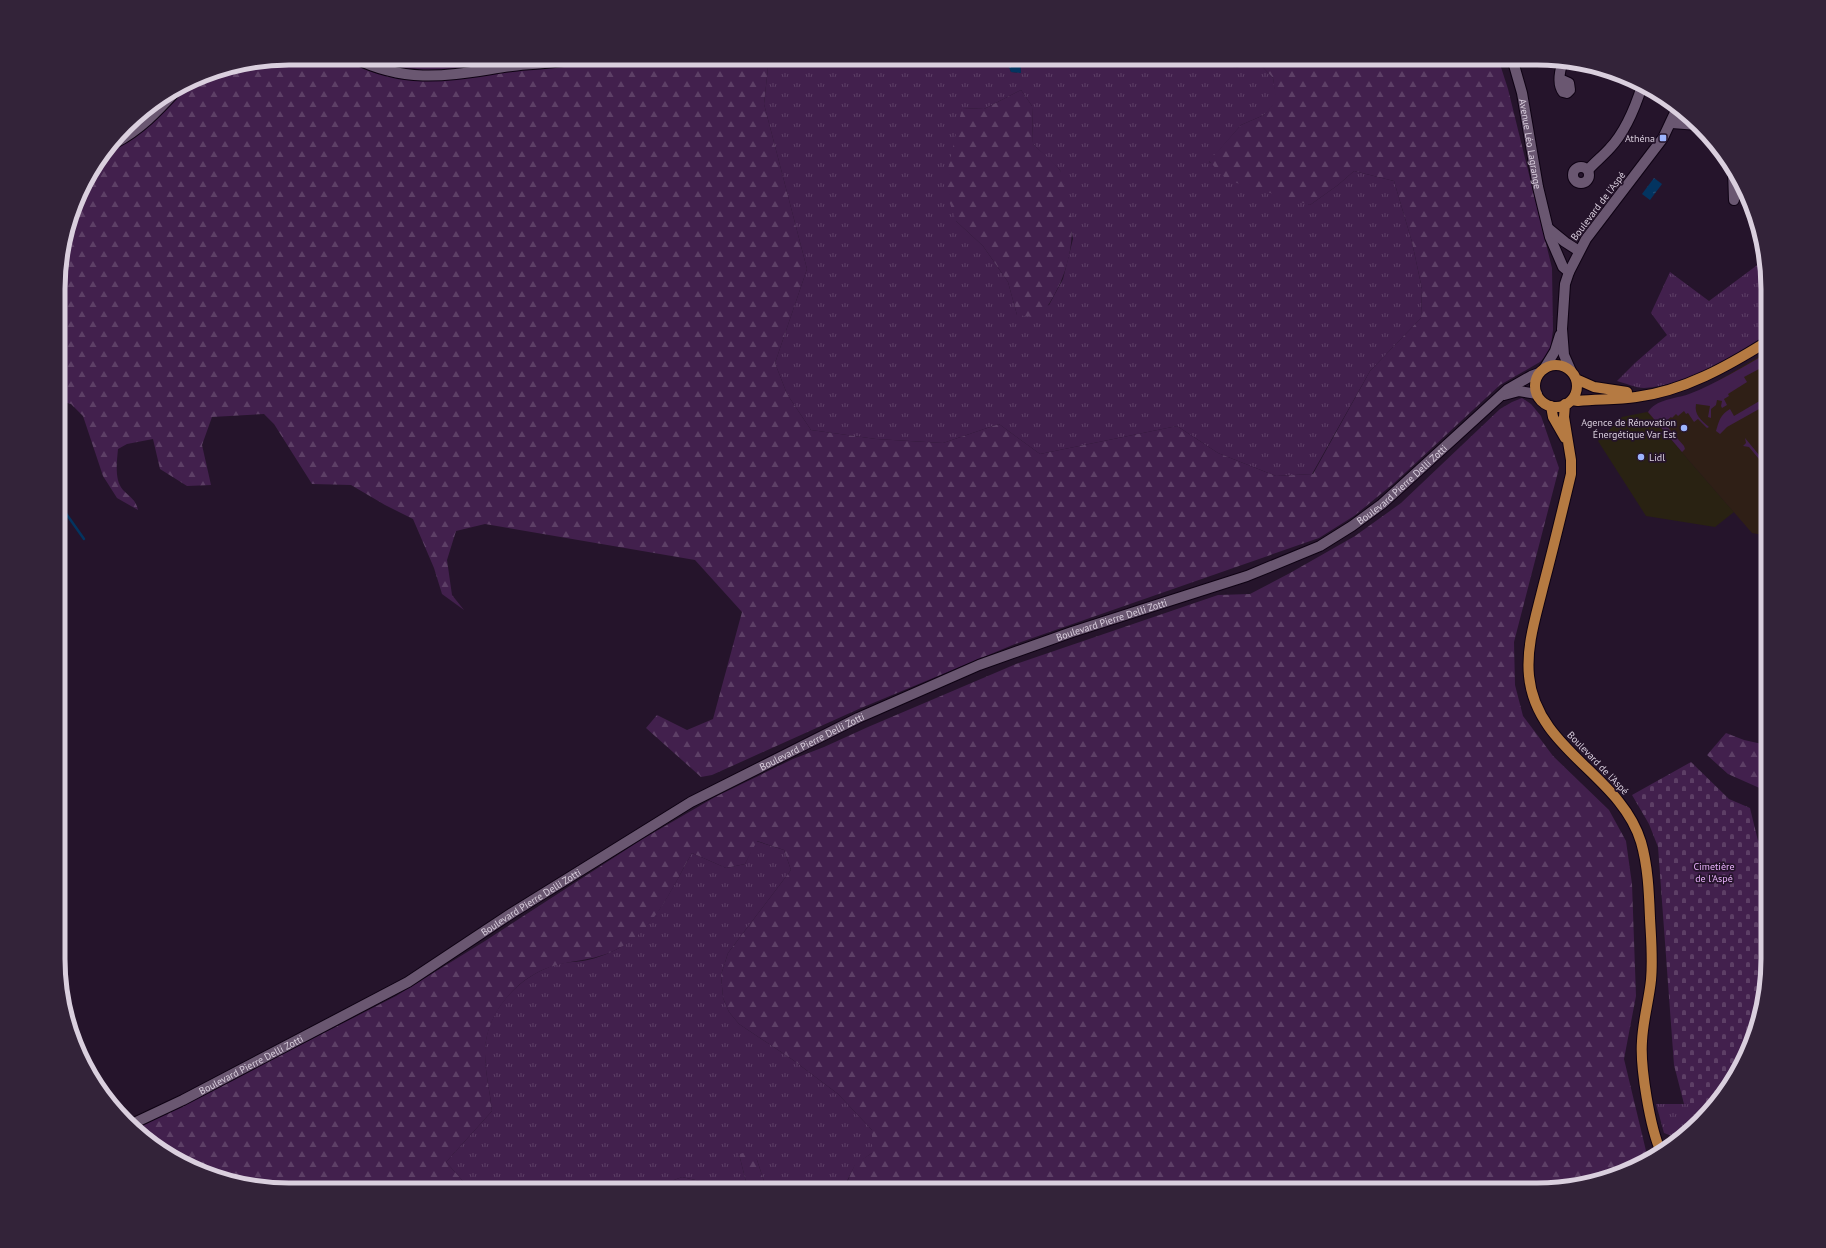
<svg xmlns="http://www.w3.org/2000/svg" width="1826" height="1248" viewBox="0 0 1826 1248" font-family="'PT Sans',sans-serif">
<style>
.commercial{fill:#292212}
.industrial{fill:#2f1f16}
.grass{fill:url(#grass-tufts);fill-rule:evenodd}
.forest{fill:url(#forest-firs)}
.cemetery{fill:url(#cemetery-stones)}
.garden{fill:#42204d}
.water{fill:url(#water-ripples)}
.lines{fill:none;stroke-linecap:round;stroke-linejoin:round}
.stream{stroke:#033460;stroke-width:2.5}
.minor-casing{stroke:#0e0213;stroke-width:12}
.major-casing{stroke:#0e0213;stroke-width:12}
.minor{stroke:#6a5771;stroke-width:10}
.major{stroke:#b57a42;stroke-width:10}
.poi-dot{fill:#9db4fd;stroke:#25142b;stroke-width:1.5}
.labels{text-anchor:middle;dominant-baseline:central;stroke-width:3.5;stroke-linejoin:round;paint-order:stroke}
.poi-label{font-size:10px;fill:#dacfde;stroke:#25142b;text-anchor:end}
.street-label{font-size:10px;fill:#dacfde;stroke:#25142b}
.park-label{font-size:10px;fill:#e9b2fb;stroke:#25142b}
.rim{fill:none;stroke:#dacfde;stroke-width:5}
</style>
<defs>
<pattern id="grass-tufts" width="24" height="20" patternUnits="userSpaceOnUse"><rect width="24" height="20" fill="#42204d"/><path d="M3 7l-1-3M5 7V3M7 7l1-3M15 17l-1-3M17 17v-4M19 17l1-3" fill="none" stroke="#5d3f66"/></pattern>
<pattern id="forest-firs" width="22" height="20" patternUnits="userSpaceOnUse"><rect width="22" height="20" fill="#42204d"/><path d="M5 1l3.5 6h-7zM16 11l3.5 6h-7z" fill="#5d3f66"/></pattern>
<pattern id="cemetery-stones" width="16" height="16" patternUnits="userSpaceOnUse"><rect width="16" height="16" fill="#42204d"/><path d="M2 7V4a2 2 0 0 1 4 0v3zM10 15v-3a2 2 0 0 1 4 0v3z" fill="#5d3f66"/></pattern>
<pattern id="water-ripples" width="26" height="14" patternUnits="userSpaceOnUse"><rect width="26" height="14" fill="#033460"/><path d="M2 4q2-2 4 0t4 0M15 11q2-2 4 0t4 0" fill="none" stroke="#275076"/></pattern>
</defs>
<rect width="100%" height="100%" fill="#25142b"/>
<!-- commercial -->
<path class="commercial" d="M1647 412 1734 512 1715 527 1646 516 1598 441 1622 417Z"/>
<!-- industrial -->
<path class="industrial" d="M1768 351V536L1752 533 1647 412 1684 401Z"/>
<!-- grass -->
<path class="grass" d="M769 58H1005L1011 72 1021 73 1020 58H1219L1235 68 1258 62 1273 78 1277 101 1264 115 1241 125 1209 162 1310 205 1338 185 1354 171 1394 181 1412 242 1422 289 1421 318 1370 371 1312 474 1276 476 1218 453 1177 426 1040 454 999 424 943 443 876 439 811 430 787 394 775 363 807 269 764 104ZM1021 90 1032 106 1033 144 1060 170 1073 239 1063 279 1049 305 1017 315 1008 282 983 246 956 221 962 108 984 109Z
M1764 260 1768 274V334C1730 357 1689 385 1644 388 1636 388 1625 383 1617 381L1635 363 1667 335 1651 313 1670 272 1709 301Z
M756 841 784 850 791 870 728 953 721 975 723 998 729 1012 739 1024 793 1060 838 1094 872 1130V1153L855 1165 844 1187 840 1190H767L757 1160 739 1154 748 1190H740L682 1177 674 1180 673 1190H634L622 1182 588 1190H471L446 1162 492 1111C490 1092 485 1072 485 1054 484 1013 519 975 556 965 565 962 574 962 583 961 599 958 614 952 627 943 658 922 674 884 692 853L726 868 745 864Z
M1656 1104H1716L1689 1133 1680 1139 1664 1133Z"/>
<!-- forest -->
<path class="forest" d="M289 58H769L764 104 807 269 775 363 787 394 811 430 876 439 943 443 999 424 1040 454 1177 426 1218 453 1276 476 1313 474 1370 371 1421 318 1422 289 1412 242 1394 181 1354 171 1338 185 1310 205 1227 180 1209 161 1241 125 1264 115 1276 101 1273 78 1258 62 1235 68 1219 58H1498L1508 89 1552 268 1553 330 1550 352 1540 362 1500 385 1393 484 1354 516 1319 538 1015 644 861 708 712 775 701 777 646 728 657 715 687 730 713 719 742 612 695 560 485 524 456 531 447 560 452 595 464 610 442 594 434 568 413 519 385 505 351 485 312 484 274 424 264 414 212 417 202 445 211 485 187 486 160 469 153 439 127 444 118 449C117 461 114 480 123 490 130 497 136 500 138 510L117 498 103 476 83 416 71 404 60 401V259L82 186 136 115 201 75Z
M1021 90 1032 106 1033 144C1041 152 1052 160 1059 169 1063 174 1064 183 1066 190 1080 236 1068 281 1039 318L1017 315 1008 282 983 246 956 221 944 186 962 108 984 109Z
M1522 398 1531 404 1541 416 1559 468 1514 642 1515 685 1523 716 1553 756 1609 810 1626 841 1632 884 1636 996 1624 1059 1647 1155 1650 1159C1616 1182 1577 1185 1538 1190H840L845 1187 855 1164 872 1153V1130L838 1094 793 1060 739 1024 729 1012 723 998 721 975 728 953 791 870 784 850 757 841 745 864 726 868 692 853C674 884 659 921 629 942 603 960 585 958 557 965 519 974 485 1013 485 1053 485 1072 490 1092 492 1111L446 1162 471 1190H274L214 1178 148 1142 136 1129 396 996 485 941 641 840 715 797 793 759 824 747 868 727 1016 664 1218 595 1250 594 1290 573 1355 536 1401 503 1500 409 1512 402Z
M1726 733 1744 740 1762 744 1768 740V786L1764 790 1728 774 1707 755Z
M748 1152 757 1160 767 1190H748L739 1154Z
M682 1177 740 1190H673L672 1185 674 1180Z
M622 1182 634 1190H588Z"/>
<!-- cemetery -->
<path class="cemetery" d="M1691 762 1729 799 1750 808 1758 841 1768 831V974L1756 1034 1720 1100 1716 1104H1684L1674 1065 1658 847 1649 824 1632 795Z"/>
<!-- garden -->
<path class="garden" d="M1768 353V370L1762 373 1759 369 1744 377 1747 382 1728 394 1729 396 1724 399 1727 405 1722 408 1721 406 1722 401 1717 400 1716 405 1711 409V418L1708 417 1710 406 1696 404C1694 415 1701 420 1709 427L1707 428 1698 419 1694 422 1688 413 1686 414 1684 411 1678 416 1676 414 1672 418 1671 417 1664 423 1684 446 1685 449 1682 452 1648 412C1656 399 1675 399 1689 394 1716 384 1742 367 1768 353Z
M1768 396V404L1727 427 1720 434 1716 431C1719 421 1720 415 1730 409L1734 416Z
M1745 438 1764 461 1768 470 1749 447 1743 446 1746 443Z"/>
<!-- water -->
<path class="water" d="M1005 58H1020L1021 73 1011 72Z
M1654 178 1662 184 1650 200 1642 194Z"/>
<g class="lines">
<!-- stream -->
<path class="stream" d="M60 505 84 539"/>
<defs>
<g id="minor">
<path d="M354 58C411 86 454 74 512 66 534 63 557 64 579 58"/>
<path id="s1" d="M1512 58 1522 93 1538 187 1550 237 1563 267 1569 272"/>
<path d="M1560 79 1569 83 1570 90 1567 93 1563 92C1557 84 1560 70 1563 61"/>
<path d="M1676 113 1690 118"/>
<path d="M1672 123 1698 125"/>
<path d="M115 143C140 130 158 111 177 90"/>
<circle cx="1581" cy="175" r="8"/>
<path d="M1588 170C1595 162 1603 156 1610 148 1626 131 1635 108 1642 86"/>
<path d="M1733 170 1734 200"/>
<path d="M1549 229 1565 242 1579 251"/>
<path d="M1544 369 1555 351 1560 335"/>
<path d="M1571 371 1564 355 1562 329 1565 284 1569 272 1586 239 1663 138 1678 106"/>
<path d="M1504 395 1519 391 1537 394"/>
<path id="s2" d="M132 1124 183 1100 408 982 512 913 691 802 858 718 979 665 1072 632 1247 576 1320 546 1352 526 1382 504 1508 389 1531 376 1539 373"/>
</g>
<path id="major" d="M1535 386a21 21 0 1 1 42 0a21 21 0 1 1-42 0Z
M1576 379 1594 387 1627 392
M1572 400 1578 401C1597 399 1617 400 1636 397 1684 391 1728 366 1768 341
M1565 404 1564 417 1571 460V474C1562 512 1553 549 1543 587 1536 616 1526 646 1529 676 1536 750 1621 775 1641 842 1648 866 1649 893 1650 918 1651 938 1653 959 1651 980 1649 1000 1643 1020 1642 1041 1640 1067 1650 1128 1661 1152
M1551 406 1553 417 1565 438"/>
</defs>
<!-- minor casing -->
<use href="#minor" class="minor-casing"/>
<!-- major casing -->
<use href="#major" class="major-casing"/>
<!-- minor -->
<use href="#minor" class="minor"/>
<!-- major -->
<use href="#major" class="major"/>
</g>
<!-- markers -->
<g class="poi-dot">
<rect x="1659" y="134" width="8" height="8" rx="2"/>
<circle cx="1684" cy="428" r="4"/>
<circle cx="1641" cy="457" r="4"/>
</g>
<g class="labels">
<!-- poi labels -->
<g class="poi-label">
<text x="1655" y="138">Athéna</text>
<text x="1676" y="422">Agence de Rénovation<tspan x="1676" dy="12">Énergétique Var Est</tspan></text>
<text x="1649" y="457" text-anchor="start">Lidl</text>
</g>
<!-- street labels -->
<g class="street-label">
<text stroke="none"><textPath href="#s1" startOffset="88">Avenue Léo Lagrange</textPath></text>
<text transform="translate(1598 206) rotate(-53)">Boulevard de l'Aspé</text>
<text stroke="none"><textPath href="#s2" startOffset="1429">Boulevard Pierre Delli Zotti</textPath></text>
<text stroke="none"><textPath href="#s2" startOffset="1105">Boulevard Pierre Delli Zotti</textPath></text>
<text stroke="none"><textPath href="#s2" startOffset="781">Boulevard Pierre Delli Zotti</textPath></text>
<text transform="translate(1598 763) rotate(46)">Boulevard de l'Aspé</text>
<text stroke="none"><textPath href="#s2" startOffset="457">Boulevard Pierre Delli Zotti</textPath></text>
<text stroke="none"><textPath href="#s2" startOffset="133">Boulevard Pierre Delli Zotti</textPath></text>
</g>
<!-- park labels -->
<g class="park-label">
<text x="1714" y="866">Cimetière<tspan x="1714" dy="12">de l'Aspé</tspan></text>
</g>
</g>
<!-- crop -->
<path d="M0 0H1826V1248H0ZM289 65H1537A224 224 0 0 1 1761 289V959A224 224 0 0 1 1537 1183H289A224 224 0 0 1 65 959V289A224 224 0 0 1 289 65Z" fill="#332339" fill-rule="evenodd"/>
<path class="rim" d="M289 65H1537A224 224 0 0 1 1761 289V959A224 224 0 0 1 1537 1183H289A224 224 0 0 1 65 959V289A224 224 0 0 1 289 65Z"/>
</svg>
